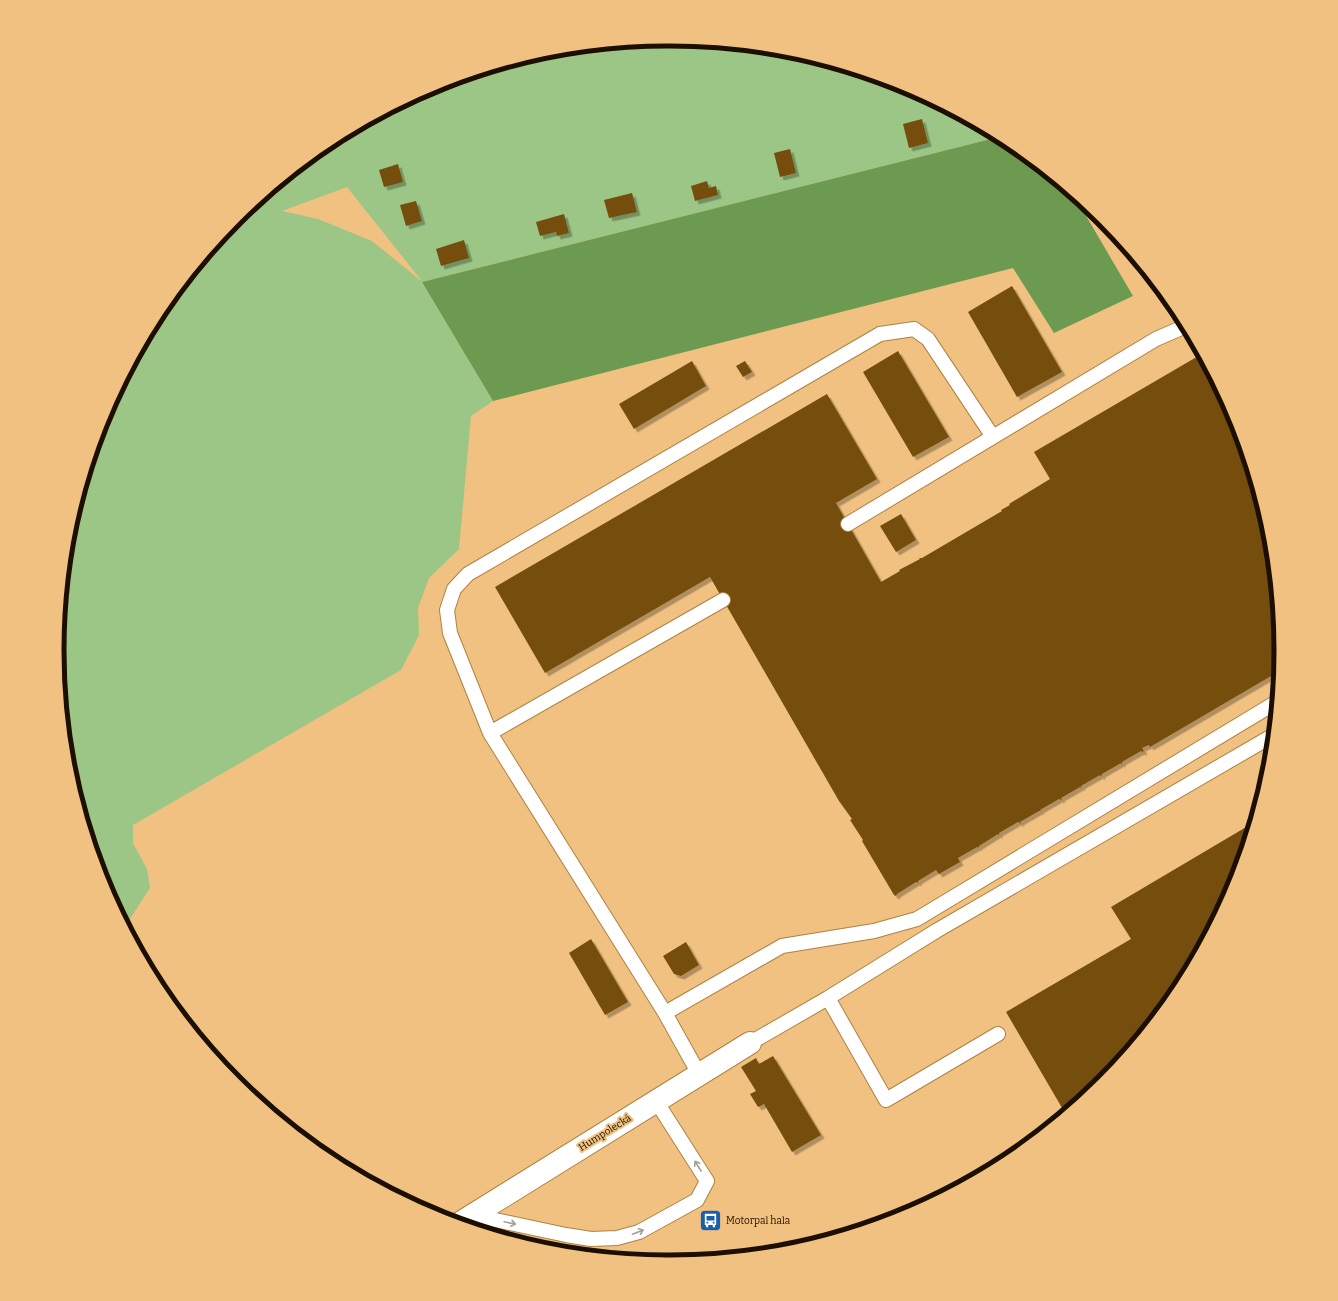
<svg xmlns="http://www.w3.org/2000/svg" width="1338" height="1301" viewBox="0 0 1338 1301" font-family="Bitter,serif">
<style>
.green{fill:#9cc686;fill-rule:evenodd}
.forest{fill:#6b9a50}
.building{fill:#744e0b;filter:url(#shadow)}
.lines{fill:none;stroke-linecap:round;stroke-linejoin:round}
.lane-casing{stroke:#ae8242;stroke-width:16}
.street-casing{stroke:#ae8242;stroke-width:24}
.lane{stroke:#fff;stroke-width:14}
.street{stroke:#fff;stroke-width:22}
.oneway{stroke:#a49f99}
.labels{text-anchor:middle;dominant-baseline:central;stroke-width:4;stroke-linejoin:round;paint-order:stroke}
.street-label{font-size:10px;fill:#1c0f00;stroke:#f0c181}
.poi-label{font-size:10px;fill:#1c0f00;stroke:#f0c181;text-anchor:start}
.rim{fill:none;stroke:#1c0f00;stroke-width:5}
</style>
<defs>
<filter id="shadow"><feDropShadow dx="3.5" dy="3.5" stdDeviation="0" flood-color="#0004"/></filter>
</defs>
<rect width="100%" height="100%" fill="#f0c181"/>
<!-- green -->
<path class="green" d="M669 39 789 51 903 86 999 137 422 282 493 401 471 416 459 549 429 578 418 608 419 635 401 670 133 825V843L147 869 150 888 126 925 104 884 69 770 58 650 69 531 104 416 161 311 237 218 329 142 435 85 550 51ZM347 187 421 280H420L372 241 318 219 282 211Z"/>
<!-- forest -->
<path class="forest" d="M999 137 1009 142 1075 197 1133 296 1054 333 1013 268 493 401 422 282Z"/>
<!-- building -->
<path class="building" d="M922 119 928 143 909 148 903 124Z
M790 149 796 173 780 177 774 153Z
M398 164 403 182 384 187 379 170Z
M707 181 709 188 716 186 718 195 695 201 691 186Z
M632 193 637 212 609 218 604 200Z
M416 201 422 221 406 226 400 205Z
M564 214 569 233 557 236 556 232 540 236 536 222Z
M464 240 469 258 441 266 436 249Z
M1012 286 1062 372 1017 397 968 312Z
M898 351 949 437 913 457 863 372Z
M1200 355 1234 417 1269 531 1280 651 1278 672 1150 747 1149 745 1142 748 1144 751 1142 752 1141 751 1122 762V765L1121 763 1102 774 1101 777 1100 775 1081 786 1082 788 1080 787 1061 798 1062 800 1059 799 1040 810 1041 811H1039L1020 822 1021 824 1018 822 999 833V836L998 834 979 846 978 848 977 847 958 858 960 862 939 874 936 870 918 881V883L916 882 897 894 896 896 894 895 862 841 863 840 850 820 852 819 839 801 710 577 545 673 495 587 827 394 877 479 836 503 881 582 900 571 899 570 920 559 919 558H922L1002 511 1001 510 1010 505 1009 504 1050 479 1034 452Z
M692 361 706 386 634 429 619 404Z
M745 361 752 372 743 377 736 366Z
M901 514 916 540 896 552 880 526Z
M1253 823 1234 885 1177 990 1101 1083 1065 1113 1006 1012 1131 939 1111 907Z
M591 939 628 1002 605 1015 569 953Z
M686 942 699 965 681 976 674 974 663 956Z
M773 1056 821 1135 792 1152 764 1104 758 1107 750 1094 756 1091 741 1067 756 1058 759 1064Z"/>
<g class="lines">
<defs>
<path id="lane" d="M848 524 1156 339 1186 326
M490 733 723 600
M828 998 886 1100 998 1034
M665 1013 782 946 874 931 917 919 1275 703
M750 1043 828 998 936 931 1272 736
M699 1074 665 1013 490 733 450 633 447 610 454 589 468 574 880 334 914 329 928 339 993 437
M472 1215 566 1235 591 1239 617 1238 639 1232 697 1200 707 1181 656 1101"/>
<path id="street" d="M460 1223 750 1043"/>
</defs>
<!-- lane casing -->
<use href="#lane" class="lane-casing"/>
<!-- street casing -->
<use href="#street" class="street-casing"/>
<!-- lane -->
<use href="#lane" class="lane"/>
<!-- street -->
<use href="#street" class="street"/>
</g>
<!-- one-way arrows -->
<defs><path id="oneway-shaft" d="M-6 0H5M1.5-3L5.5 0L1.5 3" fill="none" stroke-width="1.6" stroke-linecap="round" stroke-linejoin="round"/></defs>
<g class="oneway">
<use href="#oneway-shaft" transform="translate(698 1166) rotate(-122)"/>
<use href="#oneway-shaft" transform="translate(510 1223) rotate(12)"/>
<use href="#oneway-shaft" transform="translate(638 1232) rotate(-21)"/>
</g>
<!-- icons -->
<defs>
<symbol id="bus-square" viewBox="-11 -11 22 22"><rect x="-9" y="-9" width="18" height="18" rx="4" fill="#195faf" stroke="#f0c181"/><path d="M-5-6H5V4H4V6H2V4H-2V6H-4V4H-5ZM-3.5-4V0h7V-4ZM-3.5 1.2v1.5H-2V1.2ZM2 1.2v1.5H3.5V1.2Z" fill="#fff"/></symbol>
</defs>
<g fill-rule="evenodd">
<use href="#bus-square" x="698" y="1208" width="25" height="25"/>
</g>
<g class="labels">
<!-- street labels -->
<g class="street-label">
<text transform="translate(605 1133) rotate(-32)">Humpolecká</text>
</g>
<!-- poi labels -->
<g class="poi-label">
<text x="726" y="1221">Motorpal hala</text>
</g>
</g>
<!-- crop -->
<path d="M0 0H1338V1301H0ZM668 46H670A604 604 0 0 1 1274 650V651A604 604 0 0 1 670 1255H668A604 604 0 0 1 64 651V650A604 604 0 0 1 668 46Z" fill="#f0c181" fill-rule="evenodd"/>
<path class="rim" d="M668 46H670A604 604 0 0 1 1274 650V651A604 604 0 0 1 670 1255H668A604 604 0 0 1 64 651V650A604 604 0 0 1 668 46Z"/>
</svg>
